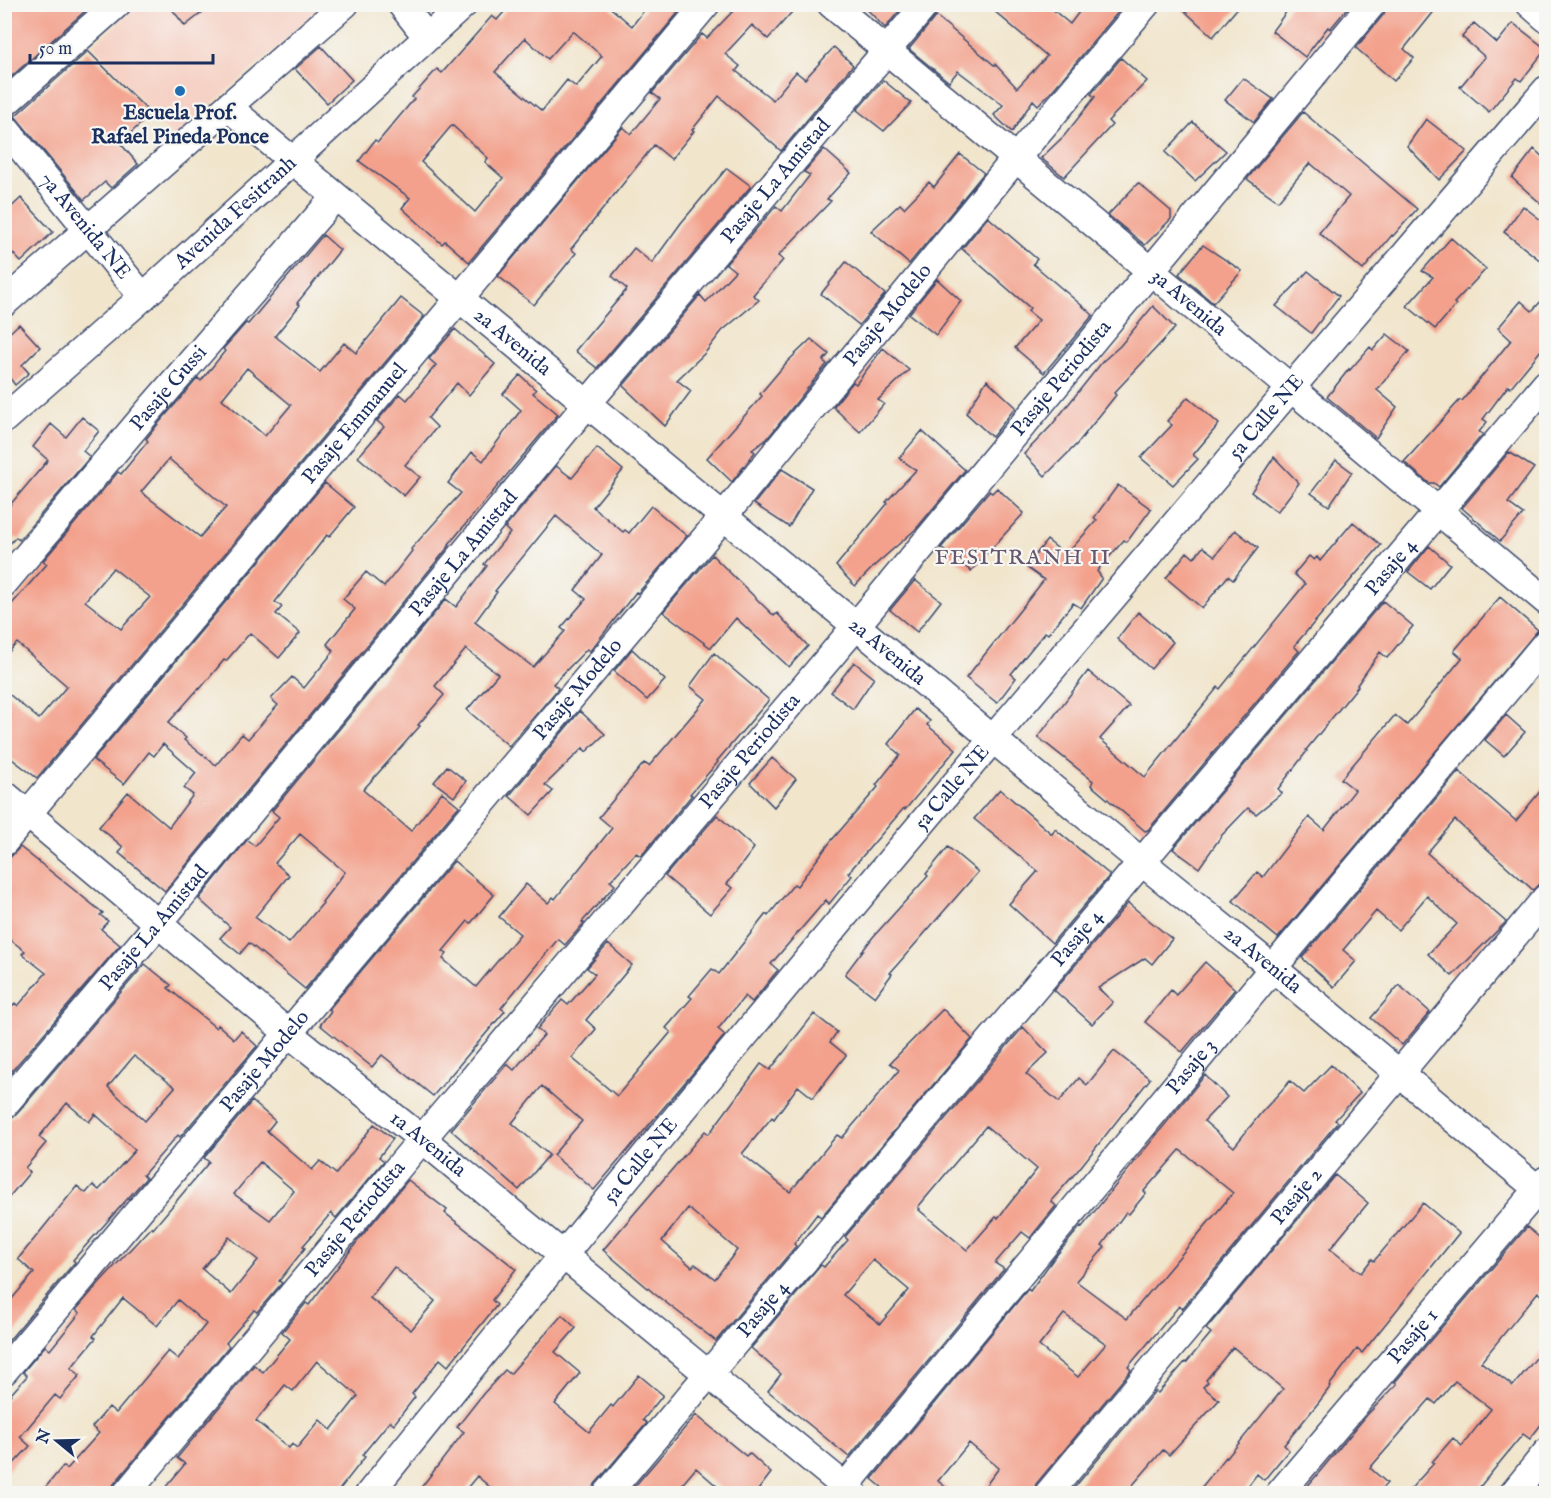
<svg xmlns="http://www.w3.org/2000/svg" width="1551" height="1498" viewBox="0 0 1551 1498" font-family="'IM FELL English',serif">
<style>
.built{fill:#f6d1c5}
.building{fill:#f3a18c;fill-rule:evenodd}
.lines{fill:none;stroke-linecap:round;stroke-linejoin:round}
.minor-casing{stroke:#3b4a6e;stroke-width:30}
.minor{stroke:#fff;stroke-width:27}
.poi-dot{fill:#1f6fb2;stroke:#f6f6f2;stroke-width:2}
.labels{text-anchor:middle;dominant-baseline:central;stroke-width:4.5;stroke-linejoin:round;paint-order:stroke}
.poi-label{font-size:21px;font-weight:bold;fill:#1b2f5e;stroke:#f6f6f2}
.street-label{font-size:21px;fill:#1b2f5e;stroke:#f6f6f2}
.neighbourhood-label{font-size:22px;letter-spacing:1.5px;fill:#67576e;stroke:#f6f6f2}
</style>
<rect width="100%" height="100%" fill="#f6f6f2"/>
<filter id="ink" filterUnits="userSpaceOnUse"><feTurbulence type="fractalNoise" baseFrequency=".0167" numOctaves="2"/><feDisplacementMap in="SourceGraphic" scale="12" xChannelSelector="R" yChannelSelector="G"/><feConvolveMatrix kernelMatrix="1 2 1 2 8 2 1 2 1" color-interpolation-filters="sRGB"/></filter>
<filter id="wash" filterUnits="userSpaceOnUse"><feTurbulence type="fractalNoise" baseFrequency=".008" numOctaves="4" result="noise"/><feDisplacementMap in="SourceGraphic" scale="24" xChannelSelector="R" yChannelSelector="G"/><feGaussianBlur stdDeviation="1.35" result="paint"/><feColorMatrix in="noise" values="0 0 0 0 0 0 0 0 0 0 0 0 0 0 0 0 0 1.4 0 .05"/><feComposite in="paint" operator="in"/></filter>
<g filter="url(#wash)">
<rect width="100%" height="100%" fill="#f1e5cc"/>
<!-- built -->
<path class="built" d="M139 5H326L173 138 93 45Z"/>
<g id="blocks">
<!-- building -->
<path class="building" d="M4 4H93L4 83Z
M168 4H213L185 26Z
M511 4H606L632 26 649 4H667L678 13 469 262 445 241 442 244 402 208 410 198 359 161 375 140 378 142 414 99 412 97 437 69 442 73 492 16 497 20ZM573 31 602 56 576 87 567 80 542 111 495 72 525 38 548 59ZM452 125 488 158 485 162 503 178 475 212 421 162Z
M728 4H799L768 39 752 25 725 54 740 66 736 71 773 100 796 72 805 79 834 47 853 65 781 151 719 96 692 130 694 131 671 159 654 145 571 249 576 253 534 305 498 276 623 127 631 134 660 99 652 93 702 34 707 38 734 10Z
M862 4H905L885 28Z
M986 4H1046L1070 24 1085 4H1125L1051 92 1038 105 1033 100 1012 132 994 115 1003 105 958 71 949 82 909 49 936 16 994 65 995 64 1017 88 1047 56Z
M1177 4H1241L1213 37Z
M1292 4H1351L1330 29 1328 27 1305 57 1272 31Z
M1387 4H1440L1404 49 1414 58 1394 81 1356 48 1384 14Z
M1474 23 1497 43 1513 23 1546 49 1521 81 1517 78 1489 112 1460 87 1485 57 1462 37Z
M321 46 352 80 327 103 295 69Z
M88 51 151 114 120 143 138 164 111 188 105 182 84 200 15 116Z
M1121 58 1147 81 1108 121 1112 125 1064 177 1041 158 1064 136 1095 97 1091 94Z
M1243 78 1273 99 1254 122 1225 100Z
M883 80 911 103 884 131 857 110Z
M1303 112 1417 209 1393 236 1392 235 1363 270 1319 233 1349 196 1310 163 1278 201 1247 179Z
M1426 119 1467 151 1439 180 1407 146Z
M1193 122 1226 151 1195 181 1165 152Z
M824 149 851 173 827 199 831 201 778 256 783 260 753 295 759 300 722 331 705 353 677 380 691 391 665 426 623 386 700 295 706 302 735 271 726 264 776 206 782 211 810 175 804 172Z
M1534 149 1546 160V208L1512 178Z
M960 154 984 173 909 264 871 231 900 204 904 208 929 182 934 187Z
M727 168 751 186 597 368 575 351 627 289 612 276 634 248 652 263 681 223Z
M1138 183 1171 211V219L1145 245 1108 215Z
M21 198 53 232 21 262 4 244V214Z
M1523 206 1546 224V265L1504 232Z
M988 217 1037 259 1033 264 1093 315 1044 373 1015 348 1039 320 1028 311 1030 308 962 249Z
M323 235 340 250 297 303 300 305 275 336 320 372 344 343 356 353 401 298 424 316 37 778 4 753V690L39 719 67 686 17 643 4 657V613L47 564 43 561 118 472 121 474 148 441 146 439 158 424 198 378 201 381 225 351 223 349 246 323 248 324ZM247 368 291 405 265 436 222 399ZM169 459 226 507 200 537 141 492ZM113 568 150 597 121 629 85 601Z
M1451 238 1486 269 1454 303 1456 305 1435 329 1407 306 1433 277 1422 271Z
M1203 245 1242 271 1213 303 1179 274Z
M846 262 885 294 859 325 821 294Z
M1308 271 1339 296 1311 333 1276 306Z
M937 279 961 301 936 335 909 314Z
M1546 296V344L1510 388 1508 386 1483 419 1487 422 1479 432 1483 434 1439 487 1434 483H1429L1404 462 1460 400 1462 401 1511 340 1498 328 1521 301 1532 311Z
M1153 306 1175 328 1114 393 1116 395 1077 444 1045 476 1024 454 1051 426 1103 361 1120 346Z
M19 324 40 347 22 365 29 373 15 385 9 377 4 381V338Z
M455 329 495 364 469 395 457 383 428 418 437 427 405 465 420 477 404 496 358 457 384 427 377 421 400 394 407 400 436 365 429 359Z
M1387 334 1409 351 1377 390 1397 407 1376 438 1327 397 1349 369 1350 370 1370 347 1373 350Z
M811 339 829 354 823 361 827 364 767 439 752 450 755 452 732 482 707 458 762 396 760 394 787 362Z
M883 348 909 370 878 400 884 404 860 432 833 407 853 382 856 384Z
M520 375 536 390 533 393 558 414 449 544 450 545 165 891 119 853 123 847 99 827 128 792 169 827 193 795 184 788 196 773 163 744 154 756 149 752 124 784 93 760 325 483 354 507 329 537 327 535 275 602 282 607 276 614 300 633 279 658 250 633 226 661 224 660 200 689 199 688 168 723 186 738 184 740 216 765 242 734 248 739 278 705 271 699 292 677 304 688 334 651 327 644 355 609 343 599 366 572 384 587 412 551 411 549 461 493 448 483 472 452 483 461 521 410 503 394Z
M987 380 1016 407 992 437 966 413Z
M1188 397 1219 424 1193 455 1198 459 1173 485 1141 458 1172 425 1167 421Z
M82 417 99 431 83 451 90 457 19 540 16 537 4 550V512L48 460 33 447 51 424 66 437Z
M922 431 965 470 916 529 875 565 855 586 836 566 888 503 886 502 916 470 899 458Z
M597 448 623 470 593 507 623 532 625 530 629 533 651 506 687 536 638 593 636 592 590 651 587 649 553 684 558 688 557 690 509 746 467 710 498 674 466 649 435 686 444 695 418 725 420 726 363 790 411 831 442 792 459 806 305 989 249 943 240 954 220 938 230 927 199 899 247 840 255 846 279 817 272 811 446 599 456 607 487 566 484 564 510 533 505 528 556 466 572 478ZM556 516 602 555 575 590 586 599 561 628 565 631 533 667 475 622 497 592 495 591ZM300 834 345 872 322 902 323 903 289 943 255 917 289 875 275 863Z
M1509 452 1534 468 1508 503 1523 514 1500 541 1462 508Z
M1274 457 1299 483 1277 512 1251 492Z
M1336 460 1352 472 1329 506 1311 493Z
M782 469 812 488 789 527 754 504Z
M1118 485 1151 509 1127 542 1124 540 1097 571 1102 578 1081 608 1073 603 1048 634 1045 632 1011 674 1016 678 997 703 966 678 1044 580 1026 567 1047 540 1066 555 1097 520 1094 518Z
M997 488 1024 513 971 571 941 548 989 491 992 493Z
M1353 522 1381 545 1294 646 1299 651 1148 830 1145 831 1091 785 1093 781 1038 737 1088 671 1129 706 1100 739 1145 777 1218 687 1220 689 1305 584 1294 574 1309 556 1314 560 1317 557 1320 561Z
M1235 530 1258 548 1233 580 1228 576 1202 608 1166 578 1187 552 1194 558 1203 547 1215 556Z
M1429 546 1450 564 1430 589 1408 572Z
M712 555 774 616 777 613 808 646 789 667 736 618 711 648 663 612Z
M915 580 941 601 917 632 890 610Z
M1500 597 1538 630 1278 938 1233 901 1257 872 1263 877 1309 817 1324 830 1355 790 1341 779 1395 715 1407 725 1462 658 1454 651Z
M1383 601 1413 626 1387 658 1380 652 1357 685 1358 686 1306 750 1307 751 1278 789 1282 793 1256 814 1248 808 1222 835 1199 868 1173 849Z
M1138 612 1173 642 1151 669 1117 639Z
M632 649 665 680 647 700 614 671Z
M714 653 769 700 717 761 718 762 690 794 692 795 641 856 636 853 610 881 615 885 582 922 584 923 565 945 558 939 501 1008 505 1011 433 1096 382 1055 372 1067 320 1025 331 1011 329 1009 454 861 494 895 471 923 468 921 443 951 447 954 443 959 476 987 520 934 499 917 526 884 548 903 553 897 555 899 612 828 599 817 644 763 649 766 706 699 690 686Z
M854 662 874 678 853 709 831 692Z
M915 709 930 721 927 725 956 749 905 810 904 808 848 873 852 876 829 904 826 900 771 964 778 970 752 1002 745 996 718 1029 725 1035 594 1190 553 1155 582 1121 542 1086 512 1123 549 1155 519 1190 451 1130 507 1064 514 1070 544 1035 537 1029 562 1000 568 1005 595 974 587 968 608 944 632 965 586 1020 596 1029 572 1058 617 1096 671 1032 666 1028 692 998 689 996 712 969 719 974 766 914 768 916 794 884 797 886 831 841 878 787 876 785 900 755 888 744Z
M580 711 605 734 586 752 583 748 545 785 553 791 531 815 509 796Z
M1506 715 1525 732 1504 756 1485 740Z
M772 758 796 779 774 807 750 783Z
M447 766 466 781 454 797 434 782Z
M1459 771 1516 821 1546 784V883H1540L1533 890 1455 820 1427 853 1506 922 1452 976 1428 954 1457 924 1427 896 1398 930 1376 911 1343 950 1356 961 1334 987 1302 958Z
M1000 789 1052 834 1055 829 1110 875 1052 943 1009 904 1038 871 974 819Z
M717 815 754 848 727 884 733 888 710 914 665 876Z
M20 847 103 913 100 915 108 921 101 929 120 945 4 1080V1015L15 1003 18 1006 46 973 22 954 25 951 4 935V864Z
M948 847 978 872 890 973 892 974 875 997 845 974 873 937 928 876 926 874Z
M1128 903 1172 939 1152 964 1145 958 1098 988 1113 1002 1092 1024 1054 990Z
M1205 962 1235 989 1182 1052 1145 1022 1171 990 1176 995Z
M145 964 171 985 168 988 216 1028 218 1025 234 1039 241 1031 257 1046 180 1137 178 1135 143 1175 146 1178 73 1260 75 1262 4 1346V1308L34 1273 18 1259 77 1186 86 1193 93 1185 99 1190 135 1150 95 1114 89 1122 67 1103 39 1137 46 1143 25 1168 30 1172 4 1203V1120L16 1115ZM134 1056 175 1087 145 1121 108 1087Z
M1399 985 1430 1012 1402 1045 1371 1018Z
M943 1009 972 1039 821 1217 817 1214 794 1244 796 1246 716 1341 656 1295 603 1250 705 1131 709 1134 761 1064 770 1070 814 1014 837 1032 830 1042 846 1055 813 1098 798 1086 774 1119 772 1117 742 1154 790 1192 837 1135 842 1138 871 1104 899 1070 890 1063ZM688 1208 737 1250 715 1279 695 1264 692 1267 662 1241Z
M1023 1027 1048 1053 1026 1074 1059 1102 1079 1078 1087 1085 1114 1051 1150 1079 1079 1169 1051 1201 1056 1206 1030 1238 1022 1232 995 1263 1004 1269 849 1457 768 1391 781 1374 751 1348 821 1265 824 1267 848 1240 845 1237ZM986 1126 1037 1169 998 1218 996 1217 967 1250 919 1210 920 1209 918 1207ZM873 1260 909 1290 880 1324 843 1295Z
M1331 1065 1360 1093 1335 1120 1338 1122 1182 1309 1179 1306 1128 1367 1131 1370 1036 1484 1033 1494H979L999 1468 969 1443 938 1481 954 1494H890L872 1479 1028 1289 1030 1291 1054 1258 1081 1226 1082 1227 1205 1075 1227 1097 1204 1121 1234 1147 1261 1113 1290 1081 1304 1093ZM1180 1150 1233 1193 1127 1319 1076 1281 1105 1247 1102 1245 1126 1212 1129 1214 1146 1193 1144 1191ZM1064 1314 1106 1344 1078 1377 1039 1346Z
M252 1101 275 1121 267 1131 312 1170 320 1161 336 1174 374 1124 393 1139 379 1157 384 1161 336 1218 331 1213 303 1246 305 1248 279 1281 282 1283 257 1312 254 1310 226 1343 229 1346 114 1484 108 1494H40L63 1466 67 1469 99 1433 92 1427 109 1407 116 1413 168 1351 178 1359 206 1324 178 1300 157 1326 123 1298 93 1336 96 1338 71 1368 80 1375 60 1399 55 1395 20 1437 30 1446 4 1474V1402L27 1376 23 1372 45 1346 50 1350 80 1313 76 1310 99 1283 151 1227 153 1229 209 1162 204 1158ZM260 1162 294 1191 270 1220 234 1194ZM229 1237 258 1260 231 1294 202 1269Z
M1335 1175 1368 1203 1330 1249 1361 1273 1372 1259 1374 1261 1423 1203 1459 1233 1362 1353 1357 1349 1329 1386 1330 1387 1319 1402 1284 1445 1289 1450 1264 1480 1257 1474 1242 1494H1196L1226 1457 1227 1458 1283 1389 1233 1347 1206 1380 1208 1382 1203 1387 1219 1400 1169 1455 1163 1450 1125 1494H1069L1155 1391 1158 1393 1185 1362 1186 1363 1211 1333 1206 1329Z
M408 1180 447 1210 445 1213 516 1269 492 1300 497 1305 448 1366 440 1359 412 1394 415 1397 394 1424 390 1421 362 1455 365 1457 336 1494H160L185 1464 177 1458 254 1365 263 1372 290 1339 282 1332 306 1303 309 1305 360 1238ZM394 1267 435 1301 411 1330 370 1298ZM317 1361 358 1396 331 1430 320 1420 297 1448 292 1444 289 1448 256 1421 285 1385 293 1391Z
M1527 1227 1546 1243V1299L1538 1292 1481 1362 1513 1386 1546 1346V1418L1530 1439 1523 1434 1474 1494H1406L1434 1463 1432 1462 1453 1438 1462 1446 1491 1409 1455 1381 1436 1404 1430 1399 1370 1468 1387 1483 1377 1494H1301L1367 1415 1397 1384 1395 1382Z
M562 1315 576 1328 555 1352 580 1373 555 1404 589 1432 611 1405 613 1407 639 1375 663 1395 643 1420 647 1423 595 1484 592 1494H498L477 1476 462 1494H416L464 1432 457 1427 483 1394 505 1370 510 1374Z
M696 1415 746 1456 749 1453 771 1473 755 1494H726L696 1468 674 1494H628Z"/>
</g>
</g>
<g filter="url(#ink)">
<use href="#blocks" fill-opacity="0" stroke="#3b4a6e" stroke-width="1.5"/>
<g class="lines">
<defs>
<g id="minor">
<path d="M401 4 427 37"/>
<path id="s1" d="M831 4 1546 601"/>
<path d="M1530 4 1546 18"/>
<path d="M4 104 117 4"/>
<path id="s2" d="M228 107 1143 863 1273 968 1546 1196"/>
<path id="s3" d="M4 127 143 297"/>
<path d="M4 303 345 4"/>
<path id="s4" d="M4 419 143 297 464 4"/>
<path id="s5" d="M4 583 146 414 335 197"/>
<path id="s6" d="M4 794 288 1033 422 1139 854 1494"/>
<path id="s7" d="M4 842 706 4"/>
<path id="s8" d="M4 1105 158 924 587 404 926 4"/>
<path id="s9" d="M4 1371 723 517 1016 158 1146 4"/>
<path id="s10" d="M126 1494 422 1139 856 626 1372 4"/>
<path id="s11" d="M369 1494C752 1018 1149 553 1546 90"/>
<path id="s12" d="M607 1494 1546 384"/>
<path id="s13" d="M839 1494 1273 968 1546 643"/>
<path id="s14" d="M1048 1494 1546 898"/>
<path id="s15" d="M1279 1494 1546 1180"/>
<path d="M1513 1494 1546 1453"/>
</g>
</defs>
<!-- minor casing -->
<use href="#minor" class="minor-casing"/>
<!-- minor -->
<use href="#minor" class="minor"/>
</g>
</g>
<!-- markers -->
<circle class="poi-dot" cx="180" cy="91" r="6"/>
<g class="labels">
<!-- poi labels -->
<g class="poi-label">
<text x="180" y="113">Escuela Prof.<tspan x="180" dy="24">Rafael Pineda Ponce</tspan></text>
</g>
<!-- street labels -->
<g class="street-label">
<text stroke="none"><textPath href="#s8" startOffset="1204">Pasaje La Amistad</textPath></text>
<text stroke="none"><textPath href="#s4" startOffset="310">Avenida Fesitranh</textPath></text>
<text stroke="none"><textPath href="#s3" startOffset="128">7a Avenida NE</textPath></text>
<text stroke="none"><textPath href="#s1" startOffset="466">3a Avenida</textPath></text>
<text stroke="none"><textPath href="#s9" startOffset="1377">Pasaje Modelo</textPath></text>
<text stroke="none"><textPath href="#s2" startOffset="369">2a Avenida</textPath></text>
<text stroke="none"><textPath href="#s10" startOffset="1456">Pasaje Periodista</textPath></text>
<text stroke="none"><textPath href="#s5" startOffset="255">Pasaje Gussi</textPath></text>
<text stroke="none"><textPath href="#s11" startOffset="1402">5a Calle NE</textPath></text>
<text stroke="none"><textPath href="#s7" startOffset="546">Pasaje Emmanuel</textPath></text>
<text stroke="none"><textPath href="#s8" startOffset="718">Pasaje La Amistad</textPath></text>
<text stroke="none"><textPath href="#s12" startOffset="1214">Pasaje 4</textPath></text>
<text stroke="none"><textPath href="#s2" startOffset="855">2a Avenida</textPath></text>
<text stroke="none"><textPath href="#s9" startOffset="891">Pasaje Modelo</textPath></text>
<text stroke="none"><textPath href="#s10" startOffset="970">Pasaje Periodista</textPath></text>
<text stroke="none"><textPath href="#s11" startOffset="916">5a Calle NE</textPath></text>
<text stroke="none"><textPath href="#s8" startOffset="232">Pasaje La Amistad</textPath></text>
<text stroke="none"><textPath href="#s12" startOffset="728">Pasaje 4</textPath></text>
<text stroke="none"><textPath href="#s2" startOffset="1341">2a Avenida</textPath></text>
<text stroke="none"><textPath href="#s9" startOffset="405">Pasaje Modelo</textPath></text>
<text stroke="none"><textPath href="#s13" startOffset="554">Pasaje 3</textPath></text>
<text stroke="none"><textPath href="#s6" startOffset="550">1a Avenida</textPath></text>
<text stroke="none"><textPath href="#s11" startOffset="430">5a Calle NE</textPath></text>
<text stroke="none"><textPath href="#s14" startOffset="388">Pasaje 2</textPath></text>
<text stroke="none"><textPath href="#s10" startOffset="358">Pasaje Periodista</textPath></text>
<text stroke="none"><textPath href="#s12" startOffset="242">Pasaje 4</textPath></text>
<text stroke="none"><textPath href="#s15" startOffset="207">Pasaje 1</textPath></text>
</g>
<!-- neighbourhood labels -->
<g class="neighbourhood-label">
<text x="1023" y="558">FESITRANH II</text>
</g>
</g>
<!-- margin -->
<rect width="1551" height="1498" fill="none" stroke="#f6f6f2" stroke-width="24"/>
<!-- north arrow -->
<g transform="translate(57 1441) rotate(289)" stroke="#f6f6f2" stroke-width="4.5" paint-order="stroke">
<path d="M0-4.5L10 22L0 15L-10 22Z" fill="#1b2f5e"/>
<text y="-9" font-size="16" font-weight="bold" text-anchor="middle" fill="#1b2f5e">N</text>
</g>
<!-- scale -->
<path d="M30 54v9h183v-9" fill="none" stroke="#1b2f5e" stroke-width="3"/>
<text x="39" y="54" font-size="18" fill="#1b2f5e" stroke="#f6f6f2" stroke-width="4.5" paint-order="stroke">50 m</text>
</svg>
